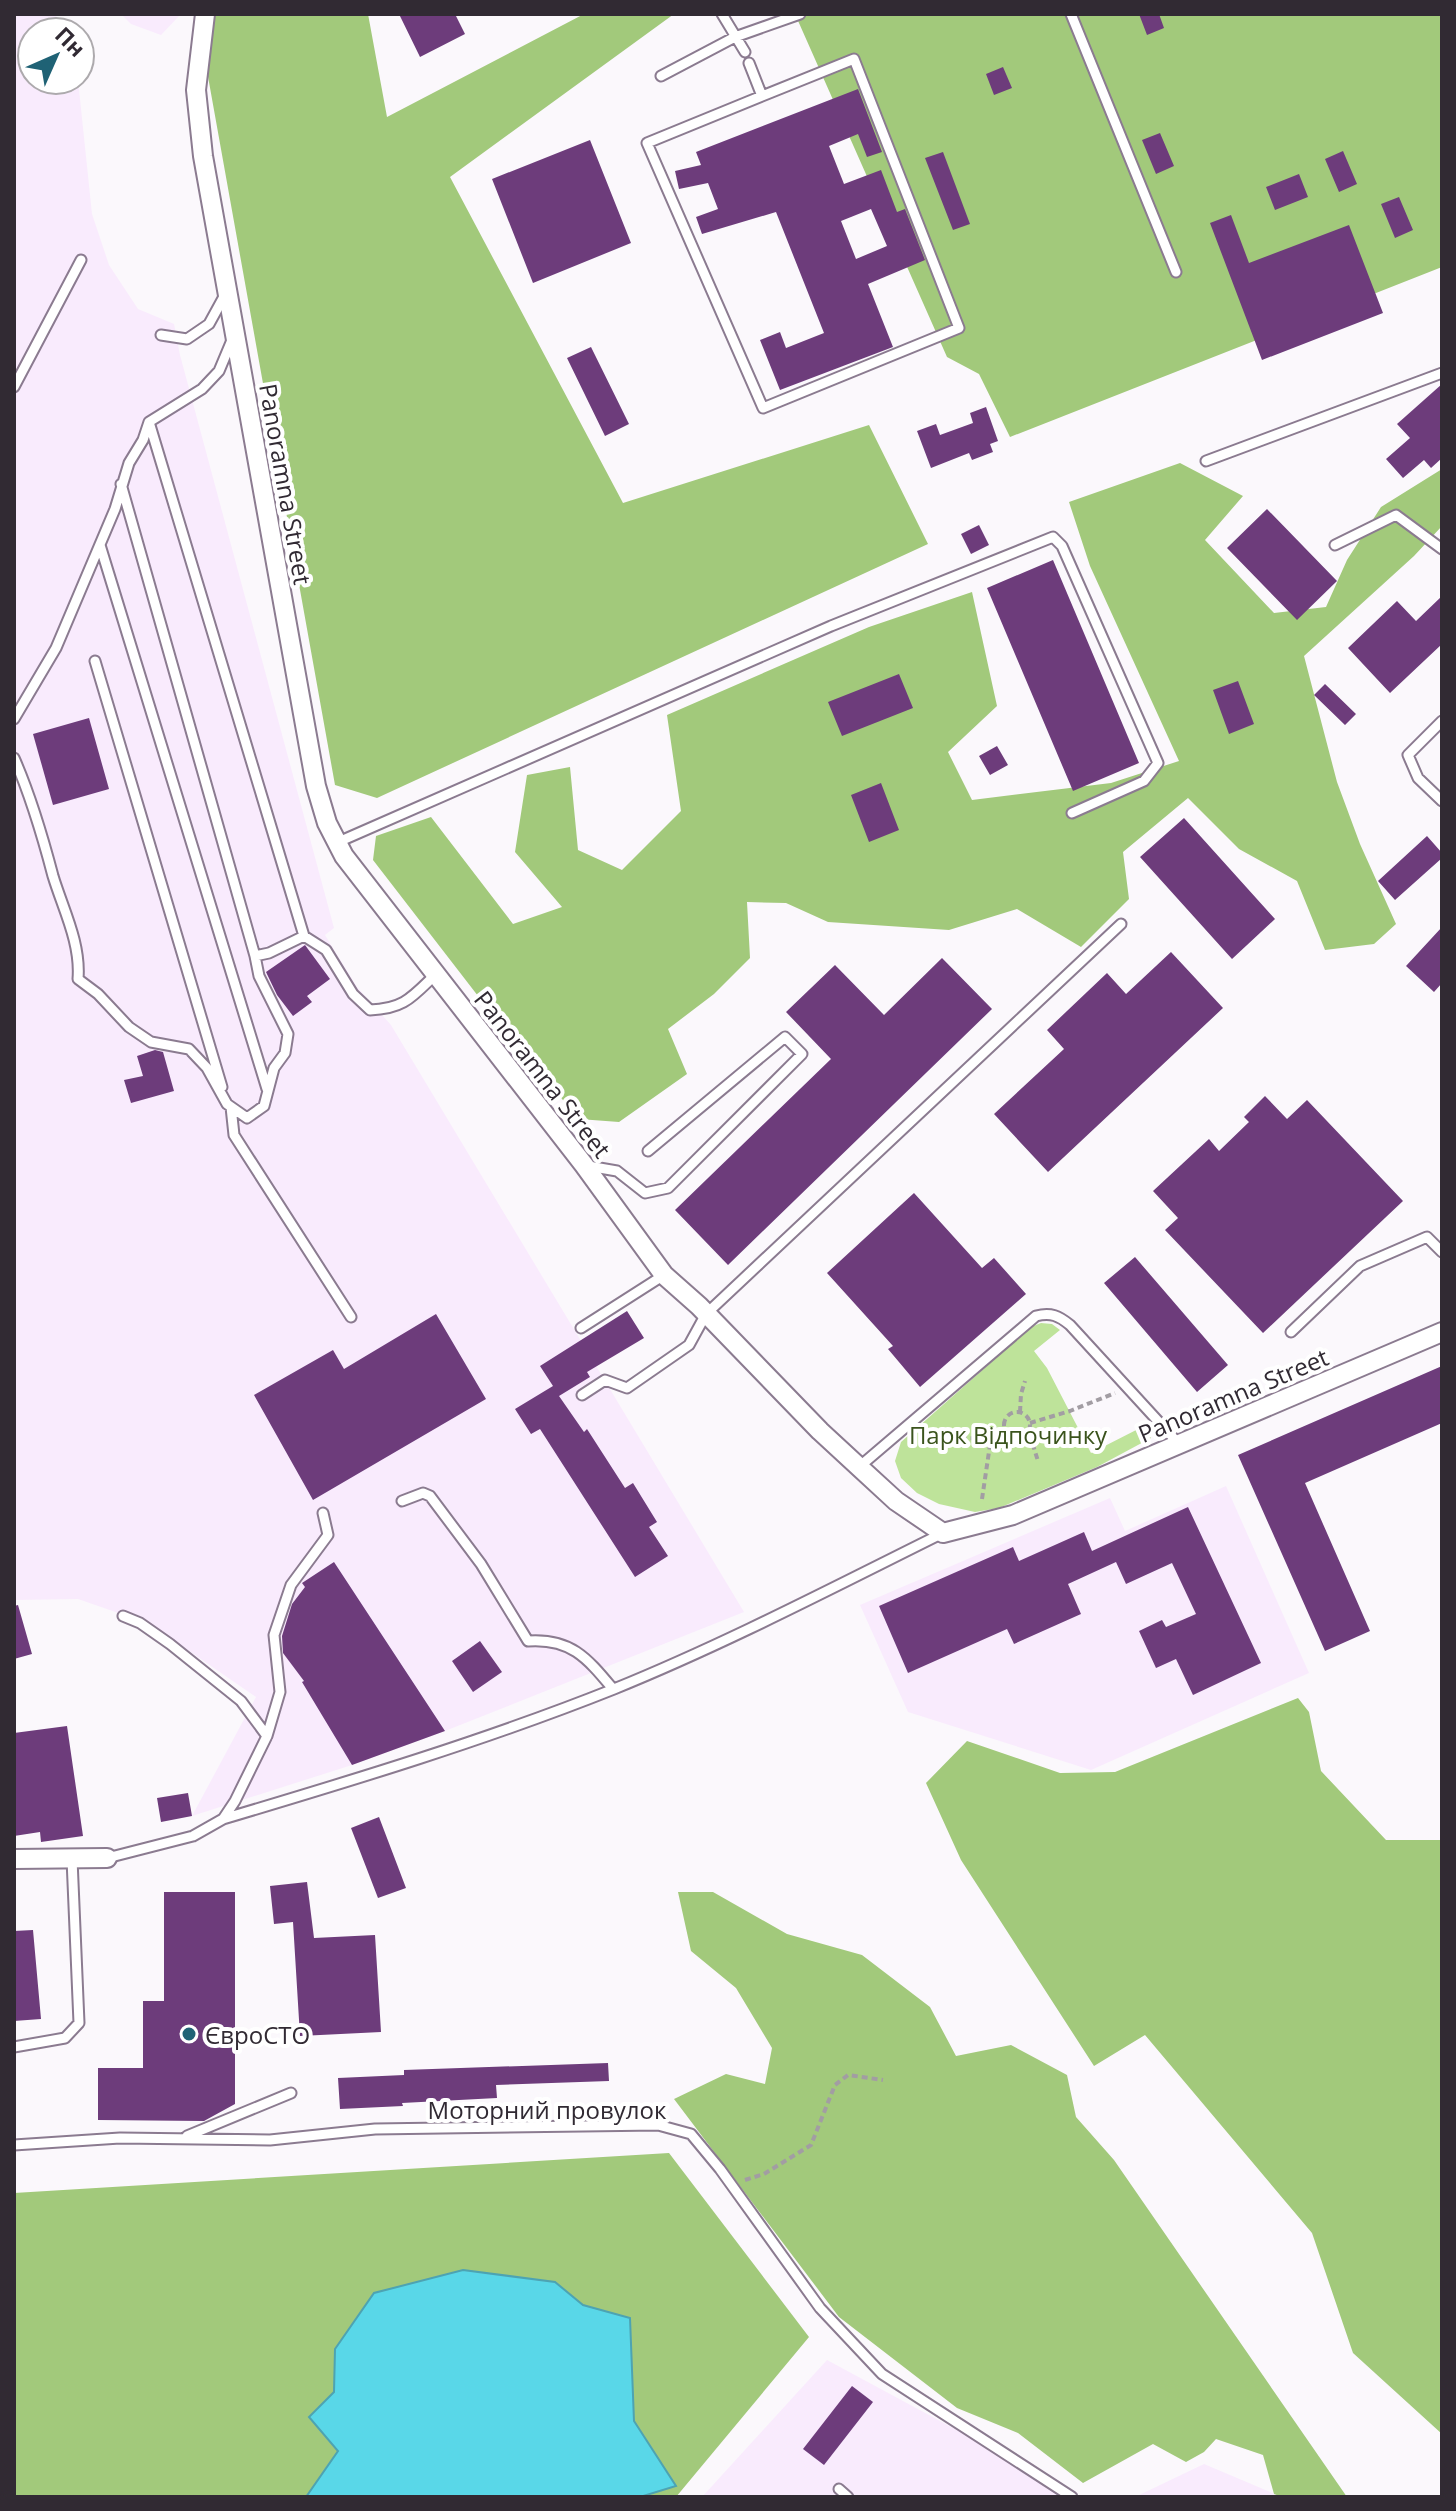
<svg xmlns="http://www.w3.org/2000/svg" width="1456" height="2511" viewBox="0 0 1456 2511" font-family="'Open Sans',sans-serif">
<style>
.built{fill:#f9ebfd}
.green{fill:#bee39a}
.forest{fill:#a2c97b}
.water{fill:#59d7e8;stroke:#4da3b2;stroke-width:2}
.building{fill:#6d3c7b;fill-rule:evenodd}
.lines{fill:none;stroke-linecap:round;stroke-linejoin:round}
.service-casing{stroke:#8b7b90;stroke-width:13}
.minor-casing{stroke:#8b7b90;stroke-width:22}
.path{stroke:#a29da3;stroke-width:4;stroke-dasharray:6 4;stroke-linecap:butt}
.service{stroke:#fff;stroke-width:9}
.minor{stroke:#fff;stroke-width:18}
.poi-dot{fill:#1f6275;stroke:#fff;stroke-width:3}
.labels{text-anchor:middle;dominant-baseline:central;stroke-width:8;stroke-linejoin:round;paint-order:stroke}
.street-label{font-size:24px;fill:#312a33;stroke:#fff}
.park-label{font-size:24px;fill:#3b541d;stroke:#fff}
.poi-label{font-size:24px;fill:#312a33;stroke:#fff;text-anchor:start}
</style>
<rect width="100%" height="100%" fill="#fbf8fc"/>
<!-- built -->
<path class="built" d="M14 14H55L65 32H32V80H78L92 214 109 265 138 309 174 324 180 355 334 928 325 935 357 987 391 1025 744 1612 445 1731 352 1765 192 1816 256 1697 150 1624 78 1599 14 1600Z
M121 14H181L161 35 131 24Z
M1226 1486 1309 1673 1091 1770 908 1712 860 1605 1110 1498 1125 1531Z
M827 2360 1081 2497H702Z
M1204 2464 1282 2497H1135Z"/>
<!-- green -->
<path class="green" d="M1041 1323 1052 1324 1060 1330 1034 1351 1047 1368 1091 1453 1144 1426 1151 1438 1097 1467 999 1508 975 1512 939 1504 917 1493 901 1478 895 1461 901 1442 1031 1327Z"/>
<!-- forest -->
<path class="forest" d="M214 14H368L387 117 584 14H674L450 177 623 503 869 425 928 544 377 798 335 785 207 71Z
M795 14H1442V267L1010 437 979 374 947 357Z
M1180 463 1243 496 1205 540 1274 613 1326 607 1347 560 1381 507 1442 469V526L1414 556 1304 656 1337 782 1360 844 1396 924 1374 944 1325 950 1297 881 1239 849 1188 798 1123 852 1129 899 1081 947 1017 909 949 930 828 922 786 903 747 902 750 958 714 994 668 1029 687 1074 619 1122 579 1119 512 1040 373 860 376 836 431 817 513 924 562 907 515 852 527 775 570 767 578 850 622 870 681 811 667 715 869 627 972 592 997 706 948 752 972 800 1111 783 1179 761 1090 566 1069 502Z
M1298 1698 1309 1712 1321 1771 1386 1840H1442V2434L1353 2353 1312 2233 1145 2035 1094 2066 961 1860 926 1783 967 1741 1060 1773 1115 1772Z
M678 1892H713L787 1934 862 1955 930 2007 956 2056 1011 2045 1067 2075 1076 2117 1114 2160 1347 2497H1282L1274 2494 1263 2455 1216 2439 1204 2452 1186 2462 1153 2444 1083 2483 1018 2433 957 2408 839 2317 674 2099 726 2074 765 2084 772 2048 736 1988 691 1951Z
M669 2153 809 2337 676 2497H14V2193Z"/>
<!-- water -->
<path class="water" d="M463 2270 555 2282 583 2305 630 2318 634 2421 676 2486 640 2497H306L338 2451 309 2417 334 2392 335 2349 374 2293Z"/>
<!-- building -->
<path class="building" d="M399 14H455L465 34 420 57Z
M1139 14H1159L1164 28 1147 35Z
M1003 67 1012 88 994 95 986 74Z
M858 89 882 152 867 157 858 134 829 146 844 184 881 170 897 212 905 209 925 260 868 284 893 347 780 390 760 340 780 332 786 348 824 333 776 212 702 234 696 217 718 209 708 183 679 189 675 171 701 165 696 152ZM871 209 887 246 856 259 841 221Z
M1160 133 1174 166 1156 174 1142 140Z
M590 140 631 243 533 283 492 179Z
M1343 151 1357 184 1339 192 1325 159Z
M943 152 970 224 953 230 925 158Z
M1299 174 1308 197 1275 210 1266 187Z
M1399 197 1413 230 1395 238 1381 204Z
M1231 215 1249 263 1349 225 1383 313 1262 360 1210 223Z
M591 347 629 424 605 436 567 358Z
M1442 384V458L1431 468 1424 460 1403 478 1386 459 1410 438 1397 424Z
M986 407 998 441 990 444 993 452 972 460 969 453 931 468 917 431 936 424 940 435 973 423 970 413Z
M1267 509 1337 581 1297 620 1227 548Z
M979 525 989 545 971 554 961 534Z
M1053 560 1139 763 1073 791 987 588Z
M1442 596V644L1390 693 1348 648 1397 601 1416 621Z
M899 674 913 708 842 736 828 702Z
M1238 681 1254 724 1229 734 1213 690Z
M1325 684 1356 714 1345 725 1314 695Z
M89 718 109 789 53 805 33 734Z
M997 746 1008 765 990 775 979 756Z
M881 783 899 830 869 842 851 795Z
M1184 818 1275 919 1232 959 1140 857Z
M1427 836 1442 853V858L1395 900 1378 881Z
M1442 927V983L1434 992 1406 966Z
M305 945 330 979 307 996 312 1002 293 1016 277 995 266 972Z
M1171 952 1223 1008 1048 1172 994 1114 1064 1049 1047 1030 1107 973 1126 994Z
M942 958 992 1009 728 1265 675 1210 831 1059 786 1012 835 965 884 1015Z
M155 1050 163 1052 174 1091 131 1103 124 1080 143 1076 137 1056Z
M1265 1096 1287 1119 1307 1100 1403 1201 1263 1333 1165 1230 1178 1218 1153 1191 1209 1139 1219 1151 1249 1122 1244 1117Z
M914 1193 982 1268 994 1258 1026 1294 920 1387 888 1349 893 1346 827 1273Z
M1135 1257 1228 1365 1197 1392 1104 1283Z
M627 1311 644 1338 587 1372 590 1377 559 1396 584 1432 587 1429 625 1488 633 1483 657 1522 649 1527 668 1556 635 1577 540 1429 531 1434 515 1409 553 1386 540 1366Z
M436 1314 486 1399 313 1500 254 1395 333 1350 344 1369Z
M1442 1366V1423L1305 1483 1370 1631 1325 1651 1238 1455Z
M1188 1507 1261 1663 1193 1695 1176 1659 1156 1668 1139 1631 1162 1620 1166 1627 1196 1614 1172 1563 1126 1584 1116 1562 1068 1584 1081 1614 1014 1644 1007 1629 908 1673 879 1606 1013 1547 1019 1561 1084 1532 1092 1551Z
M334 1562 445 1731 352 1765 302 1682 304 1681 283 1653 282 1636 292 1604 305 1587 302 1583Z
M18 1605 32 1654 14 1659V1606Z
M480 1641 502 1672 473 1692 452 1661Z
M67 1726 83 1836 41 1842 40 1832 14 1836V1733Z
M188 1793 192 1816 161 1822 157 1798Z
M379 1817 406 1888 378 1898 351 1828Z
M307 1882 314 1938 375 1935 381 2032 300 2036 293 1922 274 1924 270 1886Z
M164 1892H235V2104L204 2121 98 2120V2068H143V2001H164Z
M33 1930 41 2019 14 2021V1931Z
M608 2063 609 2081 496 2085 497 2098 402 2103 403 2106 340 2109 338 2078 404 2075V2070Z
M852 2386 873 2402 824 2465 803 2449Z"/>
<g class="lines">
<defs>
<path id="service" d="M722 14 745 52
M1071 14 1176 272
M749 63 762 96 854 59 959 328 763 408 647 143 762 96
M661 76 735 37 800 14
M161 335 187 339 209 324 226 293
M14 387 81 260
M149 422 304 936
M1206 461 1442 373
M121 484 255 956
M100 545 267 1089
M1335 545 1396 515 1442 549
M95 661 222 1087
M14 719 56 648 115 509 129 463 143 440 149 422 202 389 219 371 232 340
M1442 721 1408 755 1418 778 1442 801
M14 758C30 794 43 838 53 876 63 909 81 943 78 979L98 994 129 1027 151 1042 189 1049 207 1068 227 1104 247 1118 264 1106 274 1068 285 1053 288 1034 259 976 255 956 269 953 304 936 326 950 353 994 370 1010C404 1009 412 997 436 974
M336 843 831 626 1053 537 1062 546 1158 763 1144 781 1072 813
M231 1107 234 1135 351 1317
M588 1166 617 1171 645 1193 668 1188 802 1054 785 1037 648 1151
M581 1328 664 1275
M1291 1332 1360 1266 1427 1237 1442 1252
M582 1395 605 1380 627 1388 689 1345 706 1314 1121 924
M859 1467 1036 1316C1051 1312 1059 1316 1070 1325L1179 1444
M402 1501 423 1493 430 1496 481 1564 528 1641C571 1638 587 1658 613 1689
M123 1616 140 1623 170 1644 241 1701 267 1736
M223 1819C354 1780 486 1740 614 1689 727 1643 834 1587 943 1533
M107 1858 193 1836 223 1819 235 1801 267 1736 280 1692 274 1635 291 1585 328 1535 323 1513
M14 2047 65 2038 79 2023 72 1859
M187 2136 291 2093
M14 2145 120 2138 270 2140 375 2129 658 2125 691 2134 720 2169 820 2308 882 2374 1072 2497
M839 2489 848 2497"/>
<path id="minor" d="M205 14 196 90 203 156 316 786 327 823 344 856 584 1165 664 1275 699 1306 820 1431 859 1467 896 1501 943 1533 1013 1515 1442 1332
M14 1859 107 1858"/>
</defs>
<!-- service casing -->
<use href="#service" class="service-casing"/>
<!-- minor casing -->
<use href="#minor" class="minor-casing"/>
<!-- path -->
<path class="path" d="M1004 1425a13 13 0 1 1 26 0a13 13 0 1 1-26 0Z
M1020 1412 1021 1394 1025 1381
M1030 1423 1070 1411 1115 1393
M921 1432C949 1437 978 1443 1005 1432
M1025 1437 1033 1445 1038 1461
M982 1499 991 1438
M745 2180 764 2174 811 2145 835 2085 848 2075 883 2080"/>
<!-- service -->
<use href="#service" class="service"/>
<!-- minor -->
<use href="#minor" class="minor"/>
</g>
<!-- markers -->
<circle class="poi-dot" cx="189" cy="2034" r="8"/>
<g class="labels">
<!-- street labels -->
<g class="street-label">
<text transform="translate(286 484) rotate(80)">Panoramna Street</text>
<text transform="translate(543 1074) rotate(52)">Panoramna Street</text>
<text transform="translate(1233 1395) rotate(-23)">Panoramna Street</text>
<text x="547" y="2109">Моторний провулок</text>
</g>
<!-- park labels -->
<g class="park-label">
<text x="1008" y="1434">Парк Відпочинку</text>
</g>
<!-- poi labels -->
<g class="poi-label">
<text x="205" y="2034">ЄвроСТО</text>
</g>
</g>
<!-- border -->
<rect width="1456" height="2511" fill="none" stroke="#312a33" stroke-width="32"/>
<!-- north arrow -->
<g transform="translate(56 56) rotate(45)"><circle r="38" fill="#ffffff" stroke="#adaaad" stroke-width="2"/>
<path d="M0-6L14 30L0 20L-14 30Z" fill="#1f6275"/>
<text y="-12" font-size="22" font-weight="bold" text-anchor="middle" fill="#312a33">Пн</text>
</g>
</svg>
